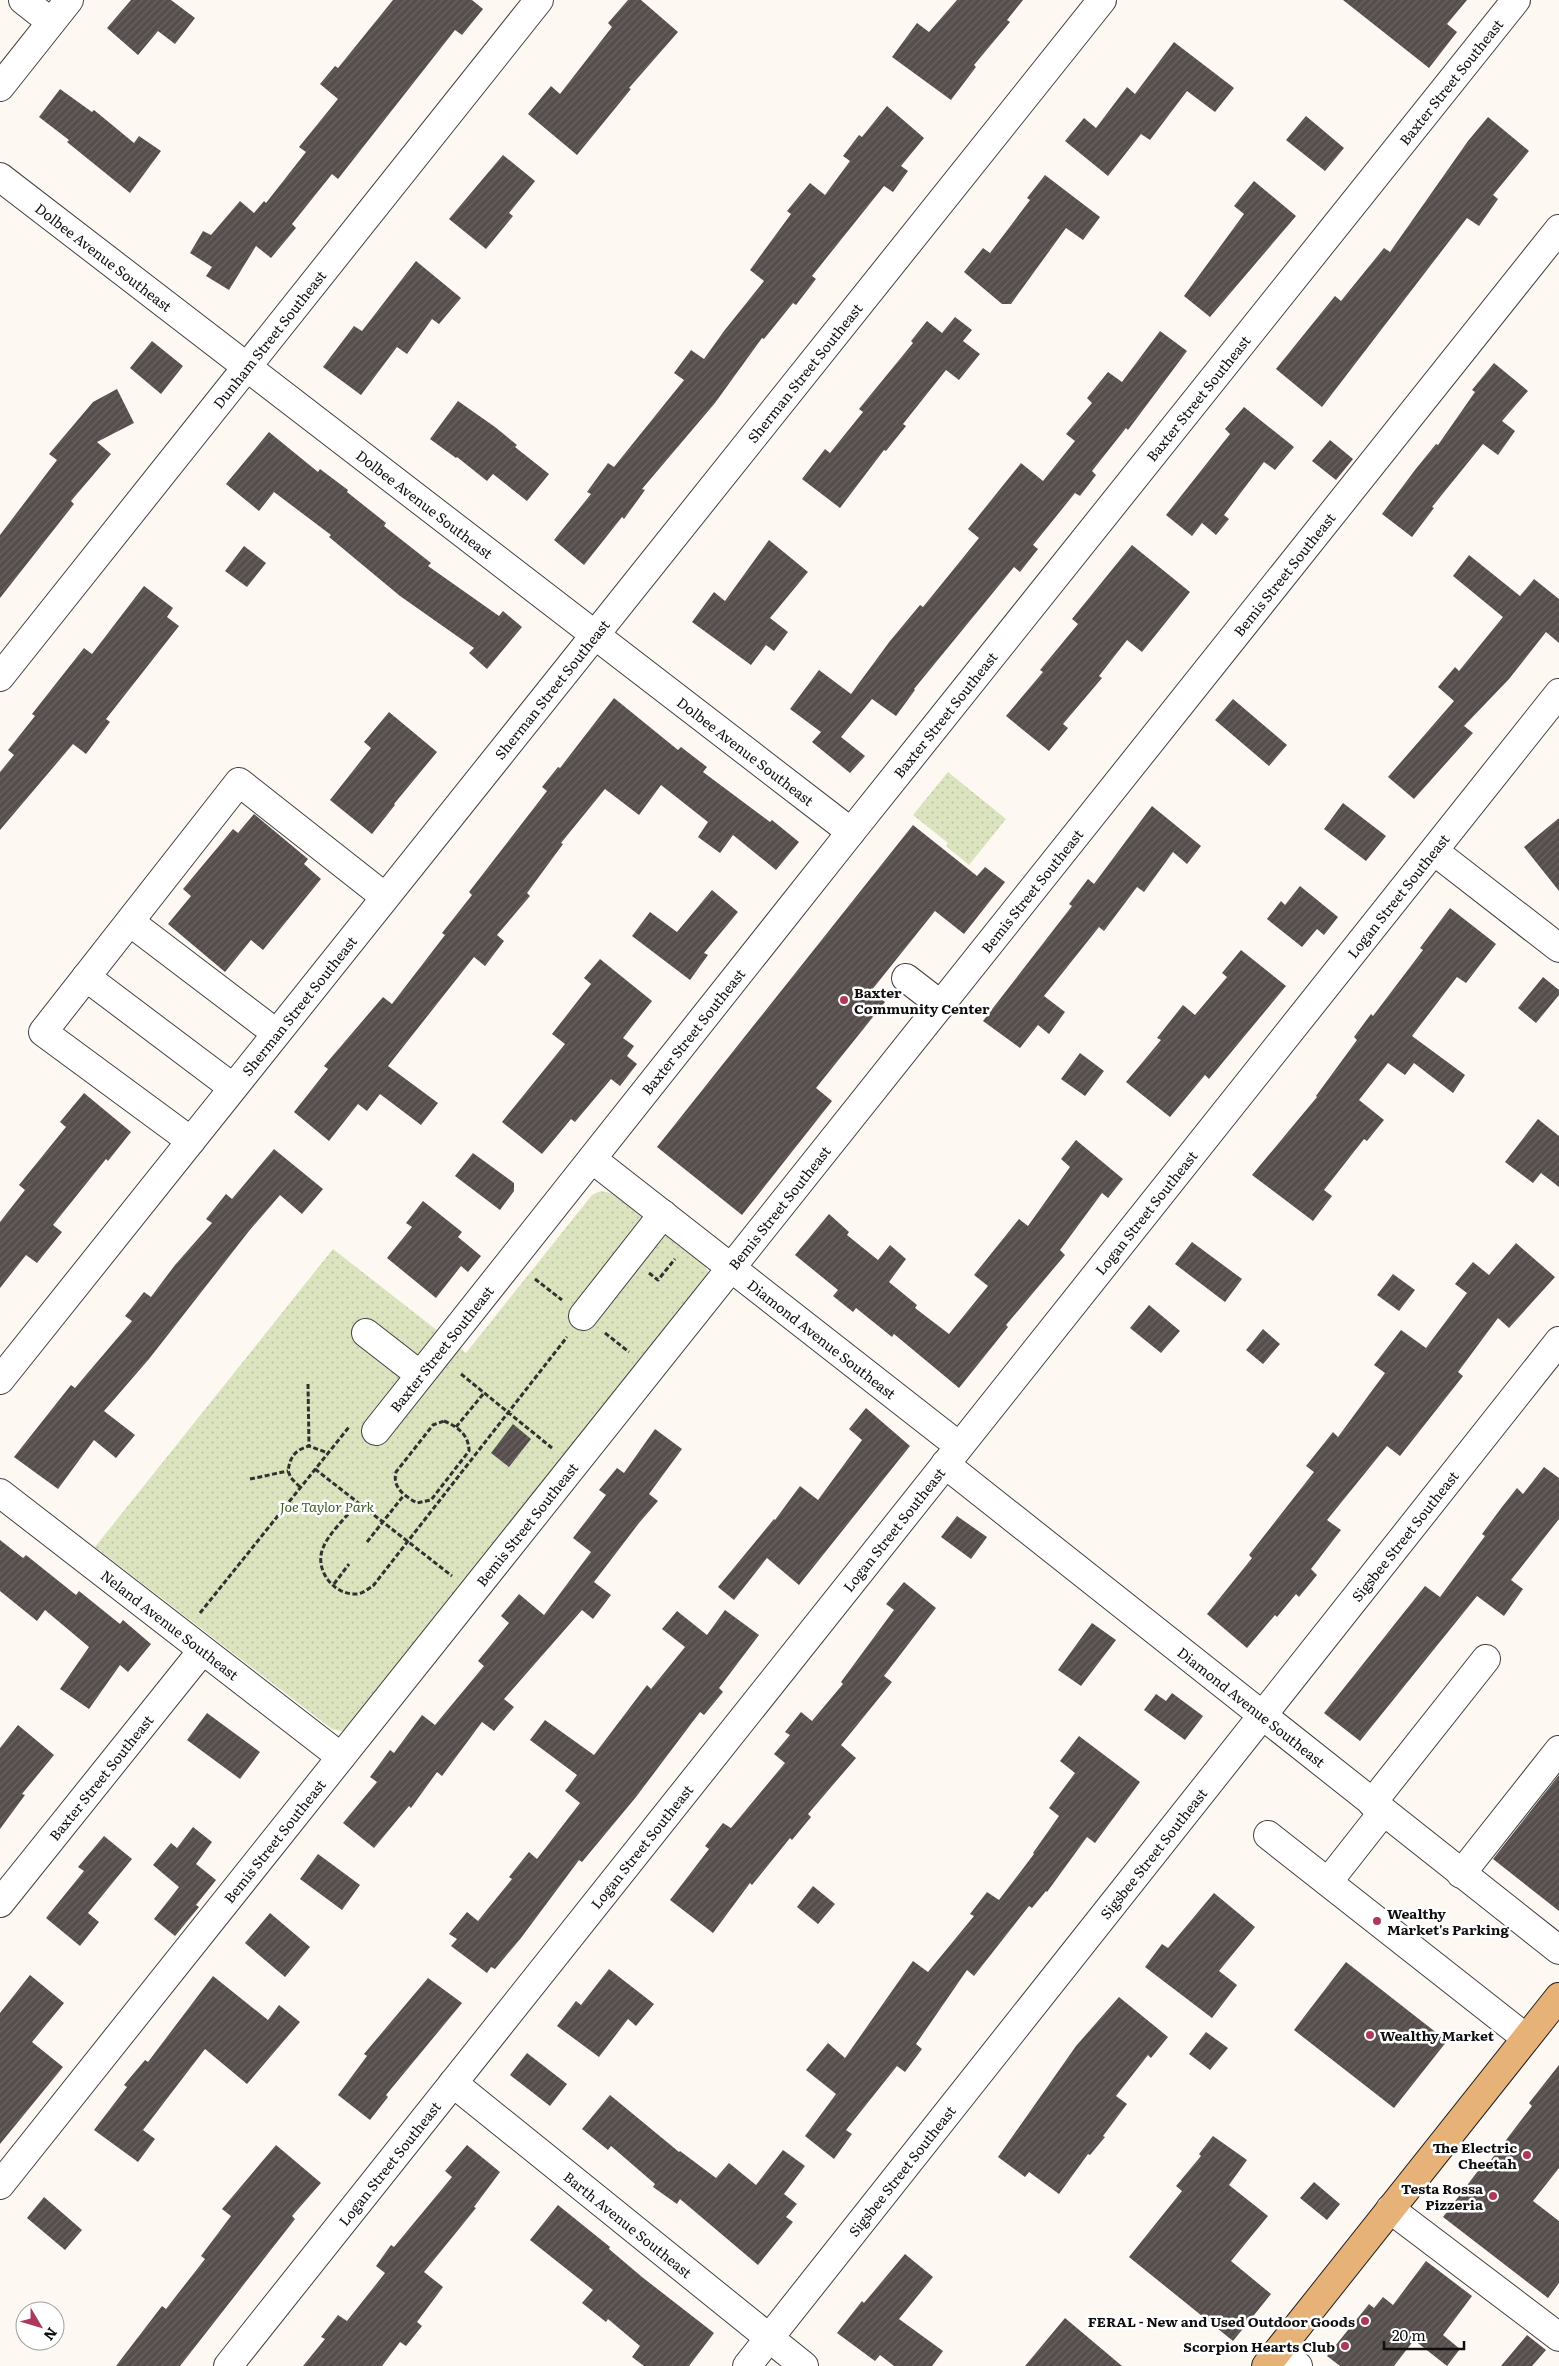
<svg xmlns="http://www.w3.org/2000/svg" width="1559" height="2366" viewBox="0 0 1559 2366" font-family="Literata,serif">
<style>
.grass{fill:url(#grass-dots)}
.building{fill:url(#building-hatch)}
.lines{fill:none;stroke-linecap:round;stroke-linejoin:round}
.minor-casing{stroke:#424242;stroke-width:30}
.major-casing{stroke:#202020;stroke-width:30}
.path{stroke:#313131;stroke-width:3;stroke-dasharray:5 2.5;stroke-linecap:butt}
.minor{stroke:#fff;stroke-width:28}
.major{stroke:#e7b278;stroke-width:28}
.poi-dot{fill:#ad3859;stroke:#fff;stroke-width:2}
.labels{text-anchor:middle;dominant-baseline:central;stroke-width:5;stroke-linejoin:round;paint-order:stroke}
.street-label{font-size:14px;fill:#0f0f0f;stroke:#fff}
.poi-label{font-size:14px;font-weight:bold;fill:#0f0f0f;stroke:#fff;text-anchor:end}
.park-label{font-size:14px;font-style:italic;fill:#3f5e27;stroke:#fff}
</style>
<defs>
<pattern id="grass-dots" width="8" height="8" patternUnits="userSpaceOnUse" patternTransform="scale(1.25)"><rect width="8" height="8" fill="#dbe4bf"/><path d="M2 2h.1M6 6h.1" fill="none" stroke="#bbc2a3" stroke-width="1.8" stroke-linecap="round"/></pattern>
<pattern id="building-hatch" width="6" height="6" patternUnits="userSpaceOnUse" patternTransform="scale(1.25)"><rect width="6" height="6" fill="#564e4c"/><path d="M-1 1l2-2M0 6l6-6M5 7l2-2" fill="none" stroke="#696361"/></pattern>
</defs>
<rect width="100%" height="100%" fill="#fdf8f2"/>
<!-- grass -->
<path class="grass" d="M948 772 1006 819 969 865 946 846 948 843 913 815Z
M601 1191 611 1193 705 1266 708 1272 707 1280 350 1728 342 1731 332 1729 95 1547 333 1249 466 1353 592 1195Z"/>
<!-- building -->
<path class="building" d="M131 0H171L195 18 175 44 158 31 138 55 107 28Z
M393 0H472L483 9 462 35 455 30 338 179 332 174 292 224 296 228 271 258 256 246 229 290 206 276 212 267 190 253 203 231 211 235 240 201 254 213 264 201 266 203 306 152 299 147 338 99 320 84 335 66 338 68Z
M628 0H641L678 32 629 88 631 89 577 155 528 114 551 86 560 94 612 27 608 23Z
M957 0H1023L1007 20 1010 22 974 65 976 67 951 100 892 57 917 23 929 32Z
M1343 0H1467L1447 24 1457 32 1429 68Z
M1174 42 1234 88 1215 112 1187 91 1150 140 1141 134 1108 176 1065 141 1084 118 1096 128 1127 87 1135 94Z
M60 89 92 112 94 110 134 143 139 136 161 151 130 193 67 142 69 140 39 117Z
M887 106 924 138 901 166 908 171 893 192 884 186 812 276 816 279 796 305 793 303 764 339 762 338 715 403 642 489 645 490 624 519 622 517 584 565 554 540 591 494 587 492 608 463 614 467 684 380 674 373 691 350 704 359 724 331 764 281 750 270 791 214 787 211 810 183 825 195 850 161 843 156 859 135 862 137Z
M1306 116 1344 148 1325 171 1286 140Z
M1488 117 1529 151 1493 195 1498 199 1479 226 1467 218 1322 407 1276 369 1335 296 1341 301 1384 248 1390 252 1468 141Z
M503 155 535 181 509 213 513 216 486 249 449 219Z
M1045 175 1100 217 1083 240 1066 228 1011 304H1002L964 272 983 248 990 253 1030 200 1027 198Z
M1254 181 1296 216 1210 317 1184 296 1244 214 1234 206Z
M416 261 461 298 439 324 432 319 407 354 397 347 361 395 323 367 354 326 362 331Z
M955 317 972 330 963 341 980 354 959 380 946 370 903 424 906 426 886 451 884 450 840 508 802 479 825 449 830 453 863 412 859 409 913 343 911 341 927 321 942 333Z
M1160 331 1187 351 1128 430 1126 428 1092 471 1096 475 1080 496 1075 493 1033 545 1038 549 1020 572 1014 567 914 689 915 690 896 716 872 699 841 737 865 756 850 773 812 742 821 732 790 709 819 670 851 694 890 641 920 605 923 607 979 538 968 529 1021 463 1043 481 1075 441 1066 434 1092 403 1087 398 1108 372 1122 382Z
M152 341 183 366 161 394 130 368Z
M1494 363 1528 391 1502 421 1515 431 1498 455 1483 444 1432 507 1434 508 1412 537 1382 514 1415 470 1436 444 1438 445 1475 392 1472 390Z
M117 389 134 423 97 442 111 454 71 501 74 504 0 598V535L57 460 49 454 93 402Z
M458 401 495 427 517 445 515 447 549 474 527 501 493 474 487 481 457 457 456 458 430 439Z
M1244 407 1294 447 1275 470 1264 462 1224 515 1229 519 1216 535 1202 523 1192 536 1166 515 1230 434 1225 429Z
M269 432 318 472 320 469 348 490 347 492 386 523 384 526 431 563 428 566 499 616 503 611 522 627 487 669 469 653 474 648 400 596 329 537 331 535 274 492 259 511 226 484Z
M1330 440 1353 459 1336 480 1312 461Z
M769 540 808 572 770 618 788 632 774 651 766 645 751 665 692 622 714 592 725 601Z
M1132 545 1190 592 1142 652 1127 640 1099 676 1102 678 1063 724 1068 728 1049 751 1006 716 1043 672 1040 670 1078 624 1072 619Z
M244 546 266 563 247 587 225 571Z
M1469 555 1520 596 1534 579 1559 599V643L1546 632 1509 679 1464 726 1473 733 1414 799 1388 777 1454 701 1438 687 1455 667 1459 671 1503 617 1453 576Z
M144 586 173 608 167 617 179 626 106 719 110 722 86 754 73 744 0 830V772L14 755 8 750 35 716 32 714 84 648 92 654Z
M614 698 678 750 681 747 707 767 703 772 770 822 772 820 799 842 776 870 733 835 720 853 698 837 708 822 661 785 639 815 605 789 561 843 563 844 527 893 530 896 497 935 504 941 485 966 474 957 388 1066 438 1103 421 1125 380 1094 367 1111 358 1104 329 1141 294 1112 328 1069 324 1066 383 997 392 1004 445 935 442 933 472 895 469 892 547 791 542 787 558 767 560 768Z
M1233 699 1287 745 1269 766 1215 720Z
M389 712 437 752 394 804 395 805 372 834 330 800 371 748 364 742Z
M1343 803 1386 836 1366 861 1324 829Z
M1152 806 1201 846 1187 864 1173 852 1144 892 1137 887 1104 931 1099 927 1044 996 1065 1012 1049 1034 1038 1025 1020 1048 983 1021 1072 906 1069 904 1088 879 1094 884Z
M254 814 308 859 304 864 321 879 263 950 251 940 225 972 168 924 191 896 183 889 233 829 238 833Z
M1559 818V891L1524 847Z
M913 825 977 876 985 867 1005 882 964 934 935 911 871 991 885 1002 816 1088 832 1101 742 1215 657 1147Z
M1300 886 1338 917 1324 935 1317 929 1302 947 1267 919 1281 901 1285 905Z
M712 890 738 912 704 953 708 955 690 980 632 936 650 912 677 932Z
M1450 908 1496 944 1466 983 1457 977 1412 1036 1465 1075 1453 1093 1414 1063 1405 1075 1388 1063 1359 1100 1384 1120 1367 1141 1364 1139 1324 1190 1332 1196 1313 1221 1252 1175 1317 1097 1316 1096 1357 1040 1354 1037 1371 1014 1373 1016 1423 950 1420 948Z
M1241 950 1286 986 1209 1079 1205 1075 1170 1117 1126 1082 1161 1040 1157 1038 1183 1005 1195 1015 1227 977 1222 973Z
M600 959 652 1001 623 1038 634 1046 627 1056 637 1064 620 1086 611 1079 575 1122 571 1119 542 1154 502 1122 565 1044 552 1034 591 984 584 978Z
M1543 977 1559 990V995L1536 1023 1518 1008Z
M1080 1053 1104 1071 1085 1096 1061 1079Z
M84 1093 131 1132 108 1161 106 1159 53 1225 62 1232 37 1263 26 1255 0 1288V1222L25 1190 19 1185 66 1127 60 1122Z
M1538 1119 1559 1136V1187L1541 1173 1533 1183 1505 1162Z
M1076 1140 1123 1179 1108 1198 1102 1193 1060 1250 1065 1255 1006 1325 1008 1327 959 1388 894 1334 892 1337 856 1308 853 1312 833 1296 838 1290 795 1255 829 1214 849 1232 847 1235 878 1260 890 1245 906 1259 889 1282 917 1305 915 1308 949 1334 988 1286 974 1275 1019 1219 1028 1226 1070 1167 1061 1159Z
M274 1149 323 1189 302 1214 280 1195 249 1231 149 1359 104 1411 135 1435 116 1458 94 1440 58 1489 14 1457 71 1385 75 1388 132 1321 125 1316 144 1292 151 1297 175 1265 212 1223 206 1219 226 1194 232 1199Z
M473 1153 514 1183V1191L500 1210 455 1176Z
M423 1201 462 1232 458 1237 481 1256 468 1272 461 1266 436 1298 387 1258 412 1227 406 1223Z
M1192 1242 1242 1279 1225 1302 1175 1264Z
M1516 1243 1555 1277 1509 1328 1498 1318 1458 1372 1463 1376 1400 1456 1387 1446 1327 1520 1341 1530 1311 1569 1317 1575 1299 1597 1296 1594 1277 1617 1275 1615 1247 1648 1207 1614 1252 1558 1249 1555 1314 1472 1306 1466 1333 1432 1338 1437 1385 1373 1374 1365 1401 1330 1426 1348 1467 1293 1455 1284 1473 1262 1489 1275Z
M1393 1274 1415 1290 1399 1311 1377 1295Z
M1149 1305 1180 1331 1161 1353 1130 1328Z
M1263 1329 1280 1344 1263 1364 1246 1350Z
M866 1408 910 1446 799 1585 767 1558 734 1600 718 1587 774 1519 775 1520 800 1486 818 1500 862 1440 849 1429Z
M513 1424 531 1439 509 1467 491 1453Z
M655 1429 682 1449 649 1494 658 1501 639 1523 594 1582 611 1595 593 1619 582 1610 504 1699 514 1707 494 1731 482 1722 442 1776 437 1772 411 1808 409 1806 374 1848 343 1823 377 1782 370 1777 390 1750 394 1753 422 1715 435 1725 484 1666 478 1661 509 1623 501 1616 519 1594 544 1615 591 1552 573 1538 606 1495 599 1490 617 1468 624 1473Z
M1544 1467 1559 1478V1519L1511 1580 1523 1589 1504 1616 1477 1596 1360 1741 1324 1713 1425 1586 1440 1597 1485 1536 1482 1534 1502 1507 1517 1488 1523 1494Z
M957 1516 987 1537 971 1559 941 1537Z
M0 1540 23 1558 26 1555 76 1595 79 1591 120 1624 123 1620 151 1644 128 1672 120 1665 89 1709 60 1689 89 1647 45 1610 37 1621 0 1591Z
M904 1582 936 1608 884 1676 892 1682 841 1745 856 1758 808 1814 811 1817 792 1840 790 1838 752 1885 750 1883 713 1933 670 1900 709 1849 705 1846 723 1823 731 1828 785 1763 774 1754 790 1735 785 1732 801 1712 812 1721 843 1684 841 1682 894 1610 886 1604Z
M725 1610 759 1635 719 1688 723 1692 704 1715 700 1712 636 1797 582 1862 579 1860 521 1938 495 1969 491 1967 487 1973 451 1946 457 1939 449 1934 467 1912 478 1921 512 1879 509 1877 529 1852 537 1859 580 1803 565 1791 577 1775 530 1740 545 1720 594 1755 647 1685 651 1689 685 1647 662 1629 677 1611 707 1635Z
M1092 1623 1116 1640 1081 1686 1058 1670Z
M1172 1693 1203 1716 1185 1740 1144 1710 1156 1694 1166 1701Z
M207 1713 260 1752 240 1779 187 1740Z
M18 1725 54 1755 22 1794 25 1795 0 1829V1748Z
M1079 1736 1140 1782 1095 1843 1087 1837 1047 1892 1046 1891 1032 1908 1029 1906 974 1976 967 1970 916 2044 922 2049 905 2072 897 2066 846 2130 852 2134 834 2159 805 2136 836 2094 806 2070 828 2043 845 2058 913 1961 928 1972 974 1916 970 1914 987 1892 999 1900 1034 1854 1033 1853 1059 1816 1049 1808 1075 1773 1060 1761Z
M1559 1775V1911L1493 1859Z
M193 1827 212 1842 196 1864 216 1880 196 1905 199 1907 175 1936 154 1919 179 1887 153 1865 171 1843 177 1848Z
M104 1836 132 1859 88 1913 99 1922 80 1946 46 1918 84 1871 78 1867Z
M318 1854 360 1885 342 1910 300 1879Z
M813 1886 835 1904 818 1924 797 1907Z
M1214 1893 1255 1927 1219 1971 1237 1985 1212 2018 1145 1967 1162 1944 1168 1948Z
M270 1913 310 1947 285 1977 245 1943Z
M1346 1962 1447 2041 1394 2108 1294 2030Z
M609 1969 654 2004 636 2026 628 2019 599 2057 557 2026 576 2001 581 2005Z
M30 1975 64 2003 32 2042 63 2067 0 2144V2013Z
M213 1976 268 2020 279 2005 300 2022 247 2084 205 2049 143 2130 155 2139 138 2162 94 2130 127 2087 124 2085 145 2060 148 2062Z
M428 1978 462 2003 386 2095 388 2097 370 2120 338 2095 367 2056 364 2054Z
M1119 1997 1168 2037 1151 2058 1148 2055 1116 2096 1127 2104 1103 2136 1105 2137 1090 2155 1088 2154 1059 2194 1029 2172 1025 2177 998 2157 1076 2046Z
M1206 2032 1228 2048 1210 2070 1189 2054Z
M527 2053 567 2084 550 2106 510 2075Z
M1559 2065V2168L1533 2201 1559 2221V2283L1548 2298 1443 2217 1484 2163 1487 2165 1532 2106 1529 2103Z
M610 2095 679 2152 680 2151 716 2178 729 2163 756 2185 783 2150 805 2166 784 2194 797 2204 786 2217 793 2222 758 2265 680 2199 677 2204 653 2187 655 2184 611 2146 608 2150 582 2129Z
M1213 2136 1247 2160 1229 2185 1268 2216 1231 2261 1271 2294 1233 2341 1129 2257 1182 2191 1176 2186 1201 2156 1199 2154Z
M276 2145 321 2183 292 2216 295 2219 180 2366H116L162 2306 166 2309 205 2259 201 2256 231 2216 222 2209Z
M467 2145 500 2172 474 2207 476 2208 424 2272 443 2287 417 2322 422 2326 406 2346 400 2342 382 2366H303L325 2339 321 2337 338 2315 347 2321 385 2273 376 2266 391 2245 394 2247 452 2177 445 2171Z
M1314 2182 1340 2204 1327 2220 1300 2198Z
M44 2197 82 2230 65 2250 27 2218Z
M558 2205 610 2247 609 2249 642 2277 714 2333 689 2366H644L632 2357 640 2346 608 2319 606 2322 582 2303 593 2290 530 2240Z
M905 2254 933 2277 899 2319 943 2351 932 2366H894L880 2355 875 2361 837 2333 862 2301 864 2303Z
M1426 2261 1472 2296 1443 2335 1460 2349 1447 2366 1414 2340 1394 2366H1340L1327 2356 1369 2304 1374 2308 1383 2297 1393 2305Z
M1065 2318 1122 2366H1025Z
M1527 2335 1546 2350 1532 2366H1501Z"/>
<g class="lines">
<defs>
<g id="minor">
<path d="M23 0 51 22"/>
<path d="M0 87 69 0"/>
<path id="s1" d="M0 177 851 832"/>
<path id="s2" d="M0 677 539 0"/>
<path d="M1434 851 1559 948"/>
<path d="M130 922 276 1033"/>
<path d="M86 977 232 1087"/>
<path d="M906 978 941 1005"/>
<path d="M191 1141 43 1032 239 782 385 897"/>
<path id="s3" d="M592 1159 959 1446"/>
<path d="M583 1316 663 1214"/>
<path d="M366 1333 420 1375"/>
<path id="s4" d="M0 1380 1102 0"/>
<path id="s5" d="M376 1431 851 832 1516 0"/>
<path id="s6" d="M945 1464 1559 1950"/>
<path id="s7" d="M0 1493 341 1757"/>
<path d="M1372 1803 1486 1659"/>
<path d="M1268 1835 1526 2038"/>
<path d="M1461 1874 1559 1750"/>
<path d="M1328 1882 1383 1812"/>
<path id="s8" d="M0 1903 202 1651"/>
<path id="s9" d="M453 2083 804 2366"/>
<path id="s10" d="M0 2185 1559 229"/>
<path d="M1390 2209 1559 2337"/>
<path d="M1278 2351 1298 2366"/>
<path id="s11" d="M228 2366 1559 693"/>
<path id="s12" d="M747 2366 1559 1341"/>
</g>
<path id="major" d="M1266 2366 1559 1997"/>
</defs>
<!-- minor casing -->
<use href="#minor" class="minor-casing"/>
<!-- major casing -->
<use href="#major" class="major-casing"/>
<!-- path -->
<path class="path" d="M649 1273 658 1280 675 1259
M535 1279 562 1300
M605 1333 629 1352
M461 1374 552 1448
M308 1384 309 1446
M444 1421C458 1427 469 1435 469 1451L431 1500 417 1503C405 1496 392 1488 396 1472L433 1425Z
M456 1427 484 1393
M315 1469 452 1576
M250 1479 288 1471
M300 1487 291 1478 288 1471C290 1457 295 1450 309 1446L328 1453
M358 1503C348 1515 328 1534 323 1548 314 1569 333 1595 356 1594 362 1594 368 1589 373 1586L567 1337
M367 1542 404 1495
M334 1584 349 1564
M200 1613 349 1427"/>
<!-- minor -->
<use href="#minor" class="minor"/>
<!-- major -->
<use href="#major" class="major"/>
</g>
<!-- markers -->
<g class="poi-dot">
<circle cx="844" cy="1000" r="5"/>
<circle cx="1377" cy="1921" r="5"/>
<circle cx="1370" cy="2035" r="5"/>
<circle cx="1527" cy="2155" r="5"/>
<circle cx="1493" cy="2196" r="5"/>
<circle cx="1365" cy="2321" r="5"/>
<circle cx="1345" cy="2346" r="5"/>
</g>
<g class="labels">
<!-- street labels -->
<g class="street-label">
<text stroke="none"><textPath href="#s5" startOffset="1725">Baxter Street Southeast</textPath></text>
<text stroke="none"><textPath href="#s1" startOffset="131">Dolbee Avenue Southeast</textPath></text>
<text stroke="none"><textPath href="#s2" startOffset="432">Dunham Street Southeast</textPath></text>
<text stroke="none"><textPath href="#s4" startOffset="1289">Sherman Street Southeast</textPath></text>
<text stroke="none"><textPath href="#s5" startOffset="1320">Baxter Street Southeast</textPath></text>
<text stroke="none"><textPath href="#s1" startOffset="536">Dolbee Avenue Southeast</textPath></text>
<text stroke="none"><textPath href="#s10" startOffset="2060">Bemis Street Southeast</textPath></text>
<text stroke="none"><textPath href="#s4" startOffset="884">Sherman Street Southeast</textPath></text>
<text stroke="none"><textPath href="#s5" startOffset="915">Baxter Street Southeast</textPath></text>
<text stroke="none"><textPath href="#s1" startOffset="941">Dolbee Avenue Southeast</textPath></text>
<text stroke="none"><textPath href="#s10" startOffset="1655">Bemis Street Southeast</textPath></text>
<text stroke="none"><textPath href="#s11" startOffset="1879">Logan Street Southeast</textPath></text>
<text stroke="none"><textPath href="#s4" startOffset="479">Sherman Street Southeast</textPath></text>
<text stroke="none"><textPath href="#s5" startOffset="510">Baxter Street Southeast</textPath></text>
<text stroke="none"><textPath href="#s10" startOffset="1250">Bemis Street Southeast</textPath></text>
<text stroke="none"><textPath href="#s11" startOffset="1474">Logan Street Southeast</textPath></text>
<text stroke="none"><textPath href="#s3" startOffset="292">Diamond Avenue Southeast</textPath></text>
<text stroke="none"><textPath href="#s5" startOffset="105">Baxter Street Southeast</textPath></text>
<text stroke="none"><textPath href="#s10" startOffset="845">Bemis Street Southeast</textPath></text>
<text stroke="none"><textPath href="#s11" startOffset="1069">Logan Street Southeast</textPath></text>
<text stroke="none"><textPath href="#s12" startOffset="1059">Sigsbee Street Southeast</textPath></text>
<text stroke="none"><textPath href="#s7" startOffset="215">Neland Avenue Southeast</textPath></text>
<text stroke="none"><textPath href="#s6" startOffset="391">Diamond Avenue Southeast</textPath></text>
<text stroke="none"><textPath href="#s8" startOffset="161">Baxter Street Southeast</textPath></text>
<text stroke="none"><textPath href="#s10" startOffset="440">Bemis Street Southeast</textPath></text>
<text stroke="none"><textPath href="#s11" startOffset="664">Logan Street Southeast</textPath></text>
<text stroke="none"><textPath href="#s12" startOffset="654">Sigsbee Street Southeast</textPath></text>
<text stroke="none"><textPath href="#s11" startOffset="259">Logan Street Southeast</textPath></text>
<text stroke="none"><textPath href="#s12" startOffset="249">Sigsbee Street Southeast</textPath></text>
<text stroke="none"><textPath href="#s9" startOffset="225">Barth Avenue Southeast</textPath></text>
</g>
<!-- poi labels -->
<g class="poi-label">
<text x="854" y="992" text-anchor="start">Baxter<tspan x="854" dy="16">Community Center</tspan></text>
<text x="1387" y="1913" text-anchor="start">Wealthy<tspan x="1387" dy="16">Market's Parking</tspan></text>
<text x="1380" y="2035" text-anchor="start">Wealthy Market</text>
<text x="1517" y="2147">The Electric<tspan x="1517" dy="16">Cheetah</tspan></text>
<text x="1483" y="2188">Testa Rossa<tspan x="1483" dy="16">Pizzeria</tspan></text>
<text x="1355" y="2321">FERAL - New and Used Outdoor Goods</text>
<text x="1335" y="2346">Scorpion Hearts Club</text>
</g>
<!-- park labels -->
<g class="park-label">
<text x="327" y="1506">Joe Taylor Park</text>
</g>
</g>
<!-- north arrow -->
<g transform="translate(40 2326) rotate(128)"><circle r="24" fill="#ffffff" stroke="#9f9f9f"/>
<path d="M0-4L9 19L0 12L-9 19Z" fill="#ad3859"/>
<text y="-8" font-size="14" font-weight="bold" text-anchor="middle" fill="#0f0f0f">N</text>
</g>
<!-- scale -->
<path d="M1384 2341v8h80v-8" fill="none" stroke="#0f0f0f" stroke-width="2.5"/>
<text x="1392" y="2341" font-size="15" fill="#0f0f0f" stroke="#ffffff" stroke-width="4" paint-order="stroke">20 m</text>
</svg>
